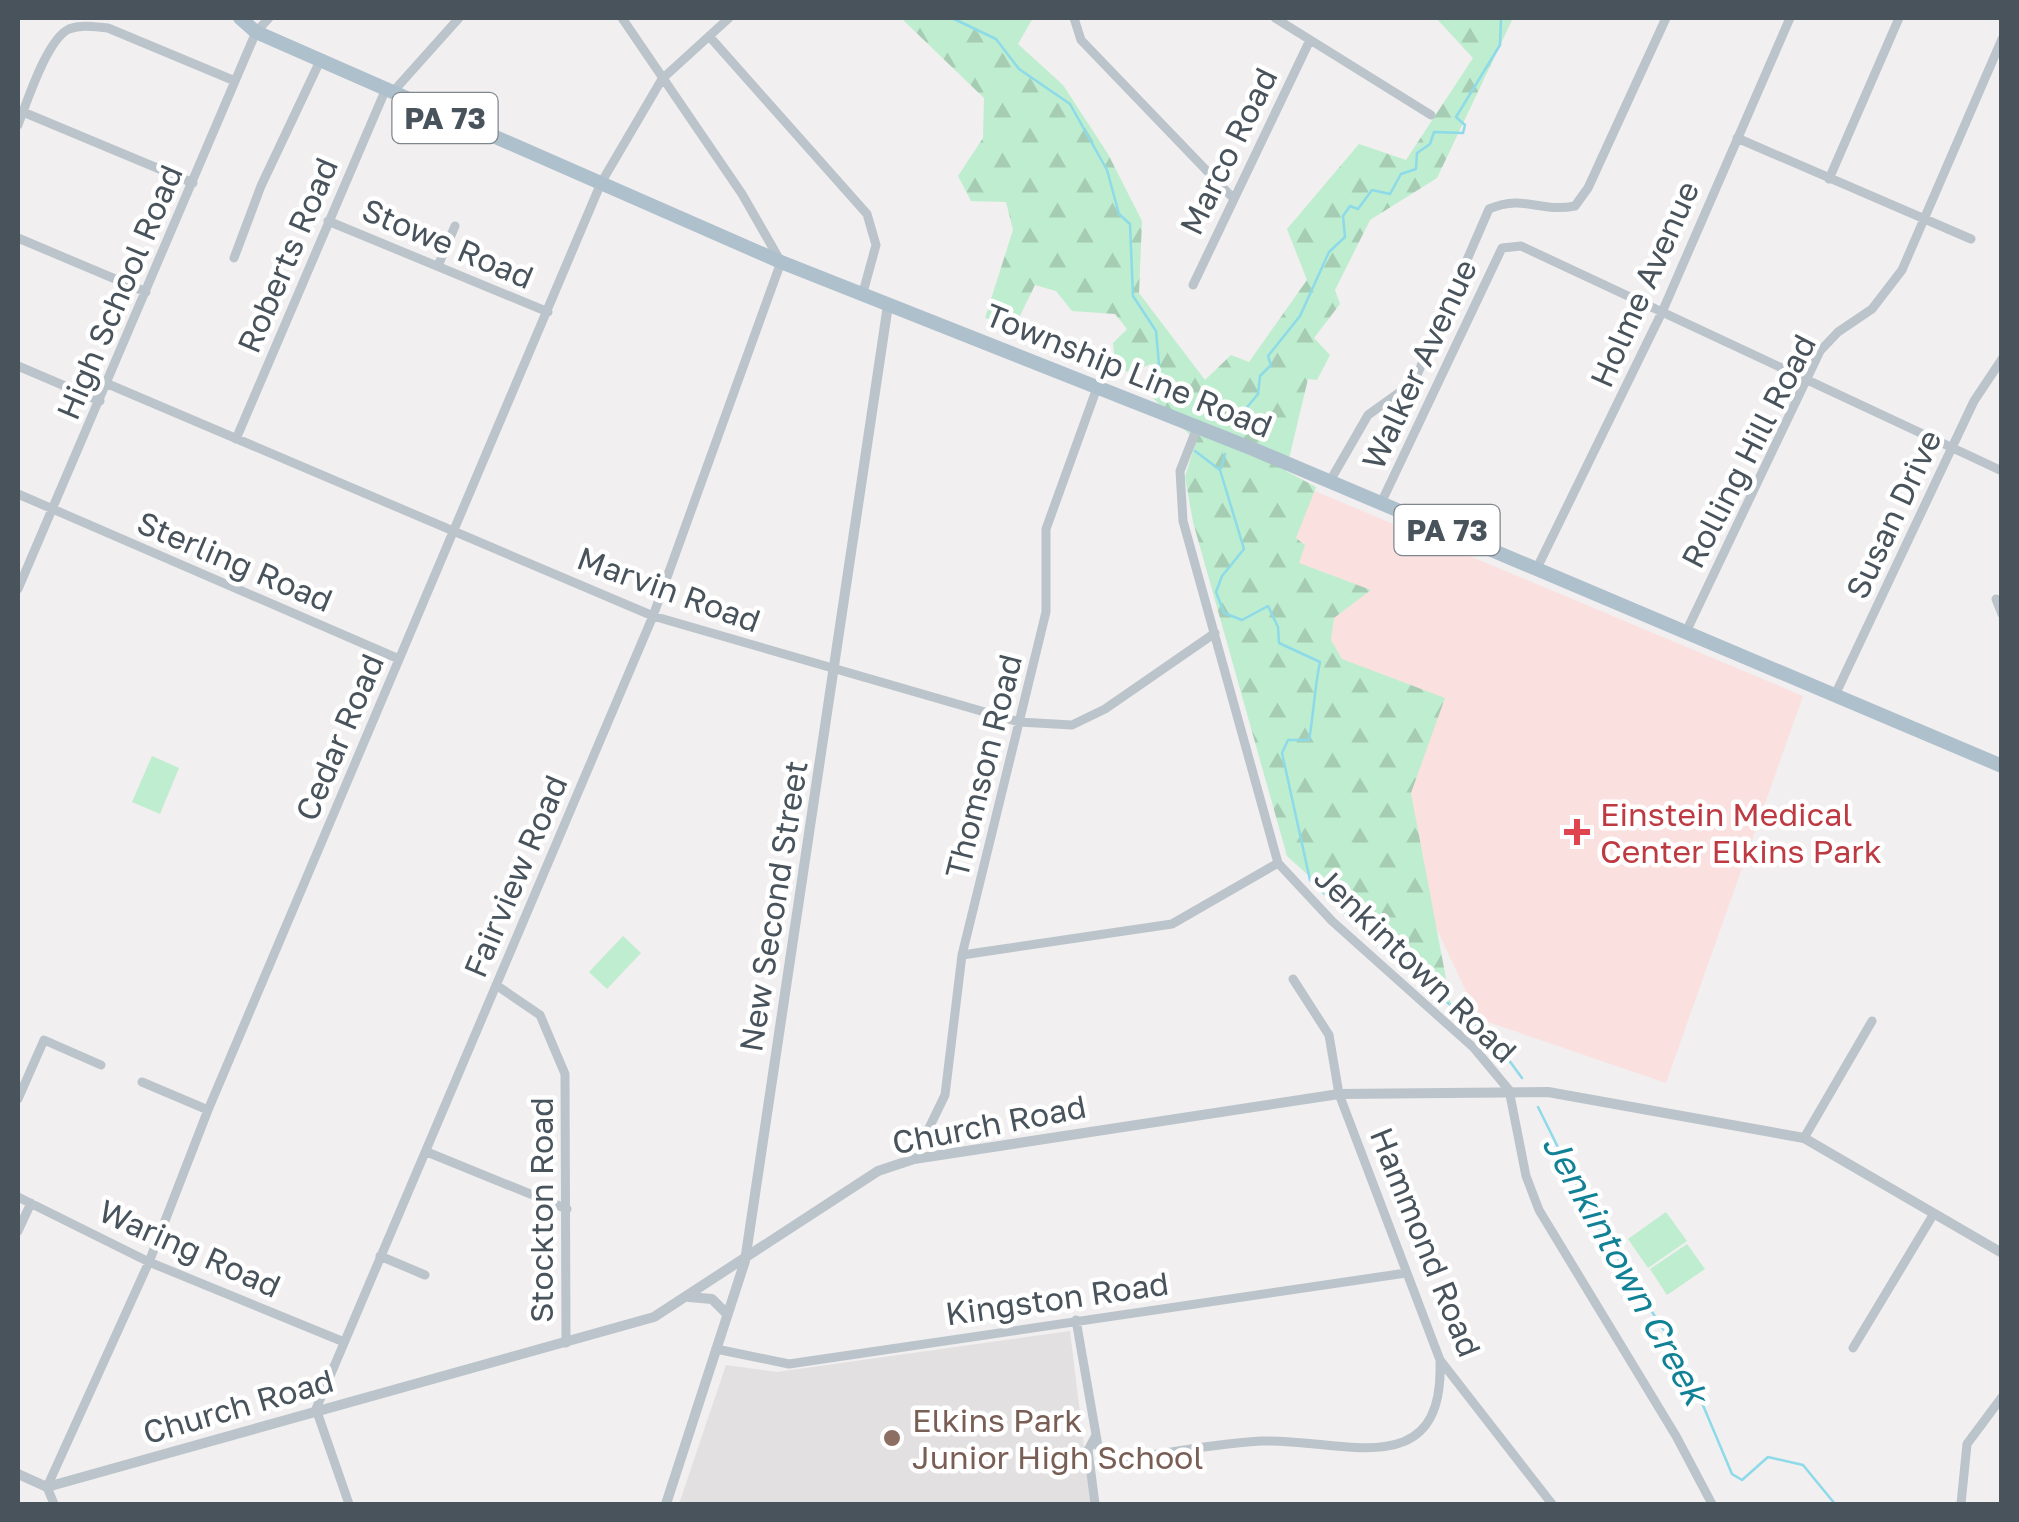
<svg xmlns="http://www.w3.org/2000/svg" width="2019" height="1522" viewBox="0 0 2019 1522" font-family="'Golos Text',sans-serif">
<style>
.education{fill:#e2e0e1}
.medical{fill:#fae1e0}
.forest{fill:url(#forest-firs)}
.garden{fill:#bfedcf}
.lines{fill:none;stroke-linecap:round;stroke-linejoin:round}
.stream{stroke:#8ddae9;stroke-width:2.5}
.minor{stroke:#bbc4cb;stroke-width:9}
.tertiary{stroke:#bbc4cb;stroke-width:10}
.primary{stroke:#afc0cd;stroke-width:14}
.health-dot{fill:#e0444e;stroke:#fff;stroke-width:4}
.education-dot{fill:#8d6e63;stroke:#fff;stroke-width:4}
.labels{text-anchor:middle;dominant-baseline:central;stroke-width:9;stroke-linejoin:round;paint-order:stroke}
.shield{fill:#fff;stroke:#7f878d;stroke-width:2.5}
.shield-label{font-size:30px;font-weight:bold;fill:#48535c}
.street-label{font-size:32px;fill:#48535c;stroke:#fff}
.health-label{font-size:32px;fill:#be3a42;stroke:#fff;text-anchor:start}
.education-label{font-size:32px;fill:#785e54;stroke:#fff;text-anchor:start}
.water-label{font-size:35px;font-style:italic;fill:#118196;stroke:#fff}
</style>
<defs>
<pattern id="forest-firs" width="22" height="20" patternUnits="userSpaceOnUse" patternTransform="scale(2.5)"><rect width="22" height="20" fill="#bfedcf"/><path d="M5 1l3.5 6h-7zM16 11l3.5 6h-7z" fill="#a6cdb4"/></pattern>
</defs>
<rect width="100%" height="100%" fill="#f1efef"/>
<!-- education -->
<path class="education" d="M1070 1331 1091 1504H679L726 1365 777 1372Z"/>
<!-- medical -->
<path class="medical" d="M1291 481 1803 696 1666 1083 1479 1019 1423 900 1287 550Z"/>
<!-- forest -->
<path class="forest" d="M901 18H1033L1018 44 1063 85 1108 154 1142 221 1139 293 1205 380 1231 355 1249 362 1307 280 1287 229 1359 144 1406 160 1473 58 1436 18H1513L1437 178 1370 220 1335 290 1340 304 1314 338 1330 355 1317 380 1308 379 1286 471 1316 487 1296 538 1305 545 1299 563 1371 590 1334 618 1331 640 1342 659 1445 698 1411 793 1451 1005 1287 856 1193 522 1185 477 1196 441 1151 396V364L1129 373 1115 363 1113 343 1127 329 1115 314 1072 311 1056 291 1035 285 1015 326 985 318 1013 230 1006 202 971 201 958 176 983 138 984 98Z"/>
<!-- garden -->
<path class="garden" d="M152 756 179 768 160 814 132 802Z
M623 936 641 953 607 989 589 972Z
M1666 1212 1687 1241 1648 1268 1628 1239Z
M1687 1244 1705 1269 1667 1295 1650 1269Z"/>
<g class="lines">
<!-- stream -->
<path class="stream" d="M952 18 996 39 1019 69 1070 104 1107 170 1119 214 1130 224 1133 296 1156 331 1160 376 1173 404
M1234 423 1258 394 1260 376 1271 365 1268 356 1300 316 1329 252 1345 237 1343 216 1350 206 1358 209 1372 190 1390 194 1401 174 1416 169 1417 153 1430 144 1434 132 1463 133 1465 125 1456 117 1500 45 1501 18
M1195 451 1220 470 1244 549 1222 576 1216 592 1224 613 1242 620 1268 606 1278 627 1279 643 1320 662C1314 690 1314 713 1309 740H1288L1282 753 1310 880 1408 972 1492 1037 1522 1078
M1221 468 1225 454
M1538 1107 1596 1224 1686 1365 1732 1474 1742 1480 1768 1457 1803 1465 1835 1504"/>
<!-- minor -->
<path class="minor" d="M1074 18 1081 40 1232 197
M1275 18 1431 115
M709 36 867 214 876 245 862 296
M391 94 459 18
M23 112 193 183
M18 125C27 102 47 39 69 29 82 24 96 27 108 28L235 81
M1737 138 1971 239
M1829 179 1899 18
M328 221 548 312
M18 238 146 292
M234 258 261 186 320 61
M438 266 455 226
M1193 285 1310 40
M18 366 100 401
M108 384 653 616 1019 722 1072 725 1105 709 1215 633
M1197 428 1180 471 1183 521 1278 863 1332 921 1474 1048 1509 1090 1526 1176 1539 1210 1676 1436 1712 1504
M236 439 385 91
M1330 481 1368 415 1414 382 1489 209C1525 194 1539 213 1575 206L1588 188 1666 18
M18 494 399 659
M1381 503 1502 248 1521 246 2002 471
M1537 568 1663 310 1790 18
M18 589 256 32 269 18
M1996 599 2002 614
M1686 632 1820 351 1838 332 1872 309 1902 270 2002 39
M1835 695 1974 401 2002 359
M962 955 1172 924 1278 863
M1293 979 1329 1035 1339 1094 1440 1360 1552 1504
M496 985 540 1015 565 1074 566 1343
M142 1082 208 1110
M18 1099 44 1040 101 1065
M1804 1138 1872 1021
M427 1152 567 1209
M914 1159 945 1095 962 955 1046 612V529L1098 385
M18 1197 149 1262 344 1342
M18 1231 31 1203
M380 1256 425 1275
M1076 1320 1098 1446 1118 1460C1166 1454 1215 1443 1262 1441 1338 1438 1444 1486 1440 1363
M1853 1348 1933 1215
M716 1349 789 1364 1406 1273
M54 1504 47 1487 149 1262 208 1110 601 183 662 79 729 18
M349 1504 316 1409 653 616 781 262 742 194 622 18
M1095 1504 1088 1450 1096 1435
M1961 1504 1967 1444 2002 1397"/>
<!-- tertiary -->
<path class="tertiary" d="M689 1297 712 1299 727 1314
M18 1474 47 1487 654 1317 878 1171 914 1159 1339 1094 1548 1092 1804 1138 2002 1253
M666 1504 745 1261 888 305"/>
<!-- primary -->
<path class="primary" d="M240 18 256 32 781 262 1253 449 2002 766"/>
</g>
<!-- markers -->
<path class="health-dot" d="M1572 817h10v10h10v10h-10v10h-10v-10h-10v-10h10z"/>
<circle class="education-dot" cx="892" cy="1438" r="10"/>
<g class="labels">
<!-- shield labels -->
<g class="shield">
<rect x="392.5" y="93" width="105" height="50" rx="8"/>
<rect x="1394.5" y="505" width="105" height="50" rx="8"/>
</g>
<g class="shield-label">
<text x="445" y="118">PA 73</text>
<text x="1447" y="530">PA 73</text>
</g>
<!-- street labels -->
<g class="street-label">
<text transform="translate(1228 151) rotate(-64)">Marco Road</text>
<text transform="translate(448 243) rotate(23)">Stowe Road</text>
<text transform="translate(287 255) rotate(-67)">Roberts Road</text>
<text transform="translate(1644 284) rotate(-66)">Holme Avenue</text>
<text transform="translate(119 292) rotate(-67)">High School Road</text>
<text transform="translate(1419 364) rotate(-65)">Walker Avenue</text>
<text transform="translate(1129 370) rotate(22)">Township Line Road</text>
<text transform="translate(1748 451) rotate(-63)">Rolling Hill Road</text>
<text transform="translate(1893 514) rotate(-65)">Susan Drive</text>
<text transform="translate(235 561) rotate(23)">Sterling Road</text>
<text transform="translate(669 589) rotate(20)">Marvin Road</text>
<text transform="translate(339 737) rotate(-67)">Cedar Road</text>
<text transform="translate(983 766) rotate(-76)">Thomson Road</text>
<text transform="translate(515 876) rotate(-67)">Fairview Road</text>
<text transform="translate(773 906) rotate(-81)">New Second Street</text>
<text transform="translate(1416 964) rotate(44)">Jenkintown Road</text>
<text transform="translate(989 1124) rotate(-11)">Church Road</text>
<text transform="translate(541 1210) rotate(-90)">Stockton Road</text>
<text transform="translate(1426 1242) rotate(68)">Hammond Road</text>
<text transform="translate(190 1248) rotate(24)">Waring Road</text>
<text transform="translate(1057 1298) rotate(-8)">Kingston Road</text>
<text transform="translate(238 1406) rotate(-16)">Church Road</text>
</g>
<!-- health labels -->
<g class="health-label">
<text x="1600" y="814">Einstein Medical<tspan x="1600" dy="37">Center Elkins Park</tspan></text>
</g>
<!-- education labels -->
<g class="education-label">
<text x="912" y="1420">Elkins Park<tspan x="912" dy="37">Junior High School</tspan></text>
</g>
<!-- water labels -->
<g class="water-label">
<text transform="translate(1626 1269) rotate(61)">Jenkintown Creek</text>
</g>
</g>
<!-- border -->
<rect width="2019" height="1522" fill="none" stroke="#48535c" stroke-width="40"/>
</svg>
